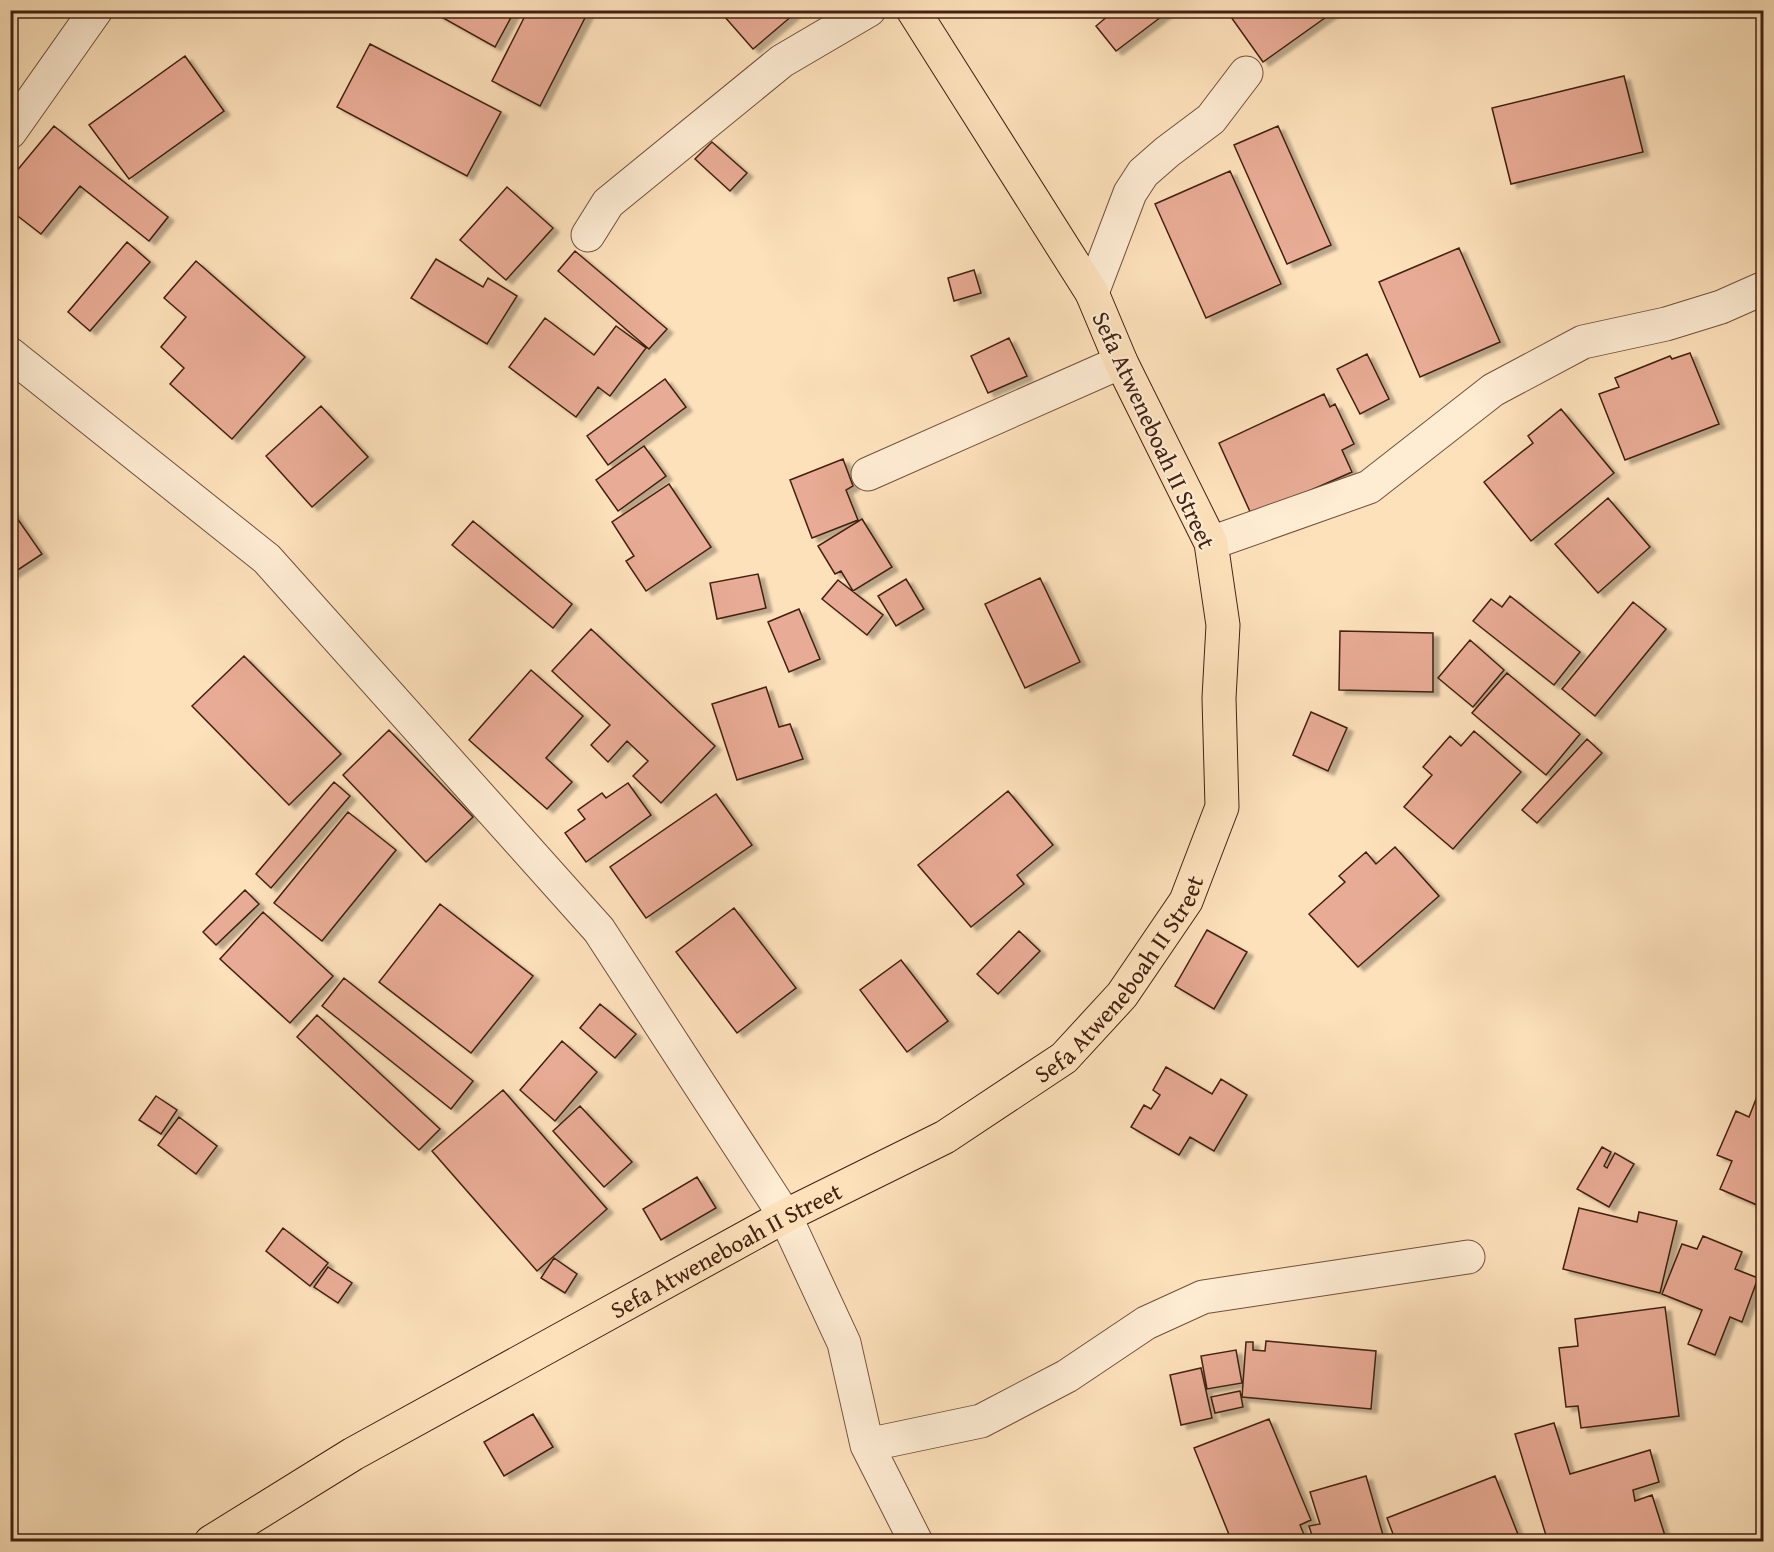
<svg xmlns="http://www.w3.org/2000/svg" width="1774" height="1552" viewBox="0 0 1774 1552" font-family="'Gentium Book Plus',serif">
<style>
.building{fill:#e8ab95;stroke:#422011;stroke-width:1.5;filter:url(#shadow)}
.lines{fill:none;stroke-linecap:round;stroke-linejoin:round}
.minor-casing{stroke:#71503c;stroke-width:35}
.primary-casing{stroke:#422011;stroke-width:35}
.minor{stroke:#feecd3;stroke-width:33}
.primary{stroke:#fde1bb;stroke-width:33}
.labels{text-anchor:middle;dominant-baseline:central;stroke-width:4.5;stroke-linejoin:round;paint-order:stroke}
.street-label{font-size:24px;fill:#422011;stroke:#feecd3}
</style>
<defs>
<filter id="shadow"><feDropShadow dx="6" dy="4" stdDeviation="1.5" flood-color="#0004"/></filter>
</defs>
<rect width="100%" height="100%" fill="#fde1bb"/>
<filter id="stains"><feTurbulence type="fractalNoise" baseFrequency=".00333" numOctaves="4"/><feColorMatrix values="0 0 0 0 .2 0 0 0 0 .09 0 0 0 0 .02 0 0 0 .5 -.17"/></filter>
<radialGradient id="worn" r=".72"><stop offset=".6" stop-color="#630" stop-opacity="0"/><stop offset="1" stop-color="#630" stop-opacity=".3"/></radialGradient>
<!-- building -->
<path class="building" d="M438 10H515L495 47 436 14Z
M528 10H589L540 106 492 81Z
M730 10H789L793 15 753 49 724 16Z
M1115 10H1169V11L1116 51 1096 26Z
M1226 10H1336L1263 62Z
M370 44 501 112 467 176 337 107Z
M185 56 224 111 129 179 89 125Z
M1624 76 1643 152 1511 184 1492 108Z
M54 126 168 217 149 241 80 186 41 234 10 210V179Z
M1278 126 1331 245 1287 264 1234 145Z
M712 142 747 173 730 191 695 159Z
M1230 171 1281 284 1206 318 1155 204Z
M507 187 553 228 506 280 460 240Z
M127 242 150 262 90 331 68 312Z
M1459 248 1500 342 1420 377 1379 282Z
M575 251 667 329 649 349 558 271Z
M436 259 483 287 488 278 517 296 487 344 411 298Z
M196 261 305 357 232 439 170 384 184 368 161 347 186 317 164 298Z
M974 270 981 293 954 301 948 278Z
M545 318 594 355 616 326 646 348 610 396 598 387 576 417 509 367Z
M1009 338 1027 376 988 393 971 356Z
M1690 353 1719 424 1625 460 1599 394 1619 387 1615 378 1670 356 1672 359Z
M1367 354 1389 399 1360 414 1337 369Z
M665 379 686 407 608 465 587 436Z
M1324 394 1330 407 1335 404 1354 444 1342 450 1352 472 1252 516 1219 443Z
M321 406 368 457 312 507 266 456Z
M1561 409 1614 473 1531 541 1484 482 1533 443 1528 436Z
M644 446 666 476 618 511 596 480Z
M843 459 853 486 846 490 858 520 812 538 790 480Z
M669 484 711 547 646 591 626 561 634 556 612 522Z
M1608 498 1650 547 1598 593 1555 544Z
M10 508 42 554 10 575Z
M862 519 892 567 853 591 841 571 835 574 818 546Z
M473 521 572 604 553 628 452 545Z
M758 574 766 608 717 619 710 583Z
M1040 578 1080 662 1025 688 985 604Z
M906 579 924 609 896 626 878 596Z
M838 580 883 615 867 635 822 599Z
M1510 596 1580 652 1554 685 1473 621 1491 599 1502 607Z
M1633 602 1666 629 1595 716 1562 689Z
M799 609 820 659 789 672 768 622Z
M591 629 715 746 661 803 633 776 648 761 627 741 608 762 591 745 610 725 552 671Z
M1340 631 1433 633V692L1339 690Z
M1470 640 1504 670 1473 707 1438 678Z
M244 656 341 754 289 805 192 706Z
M531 670 583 716 546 758 572 782 547 809 469 740Z
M1507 673 1580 734 1546 775 1472 713Z
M766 687 779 727 790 724 803 759 737 780 712 704Z
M1311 712 1347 728 1328 771 1293 755Z
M389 730 473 817 426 862 343 775Z
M1474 731 1521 772 1453 849 1404 807 1432 775 1423 767 1450 736 1461 746Z
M1587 739 1602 753 1537 823 1522 810Z
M334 782 350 796 271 888 256 874Z
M628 783 651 815 586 862 565 833 585 819 578 810 602 793 606 798Z
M1008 791 1053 845 1017 875 1024 884 971 927 918 865Z
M716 794 752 845 646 918 610 867Z
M348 812 396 850 322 941 274 903Z
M1395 847 1439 896 1358 967 1309 914 1345 882 1339 876 1366 852 1376 864Z
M245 890 259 904 216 945 203 932Z
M440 904 533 976 471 1053 379 982Z
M734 908 796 988 737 1033 676 952Z
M263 912 333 976 290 1023 220 959Z
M1207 930 1247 952 1214 1009 1175 986Z
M1019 931 1040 951 998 994 977 974Z
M901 960 948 1021 907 1052 860 990Z
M344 978 473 1081 451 1109 322 1006Z
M600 1004 636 1034 615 1058 580 1028Z
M1764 1010V1023L1757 1017Z
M317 1015 440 1129 419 1150 297 1037Z
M562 1041 597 1072 555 1121 520 1090Z
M1166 1067 1212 1094 1221 1079 1247 1095 1214 1151 1190 1137 1179 1155 1131 1127 1144 1105 1151 1109 1160 1095 1153 1090Z
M503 1090 607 1209 537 1271 432 1151Z
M1758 1094 1764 1096V1208L1720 1189 1732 1161 1717 1155 1736 1111 1749 1117Z
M156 1096 177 1110 161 1134 139 1120Z
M580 1106 632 1162 604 1187 553 1131Z
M179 1117 217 1146 196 1174 158 1145Z
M1602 1147 1611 1152 1604 1166 1607 1168 1615 1153 1634 1164 1609 1207 1577 1189Z
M697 1177 716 1208 661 1240 643 1209Z
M1579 1208 1637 1222 1639 1212 1677 1221 1660 1293 1563 1269Z
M283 1228 328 1263 310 1286 266 1251Z
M1703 1236 1742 1252 1735 1269 1758 1278 1742 1322 1730 1317 1715 1355 1688 1344 1702 1310 1662 1294 1682 1244 1697 1249Z
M554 1258 577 1274 565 1293 541 1278Z
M328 1267 352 1283 338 1303 314 1287Z
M1665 1307 1679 1416 1581 1428 1578 1406 1566 1407 1559 1348 1578 1346 1575 1319Z
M1266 1341 1376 1351 1371 1409 1242 1397 1246 1342H1253V1350L1265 1351Z
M1236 1350 1242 1383 1207 1389 1201 1356Z
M1201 1368 1212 1418 1181 1425 1170 1375Z
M1240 1391 1243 1407 1215 1413 1211 1397Z
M533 1414 553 1447 504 1476 484 1442Z
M1269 1419 1311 1520 1300 1525 1307 1542H1232L1194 1448Z
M1554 1423 1570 1474 1650 1450 1659 1482 1633 1490 1635 1501 1652 1495 1667 1542H1548L1515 1434Z
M1366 1476 1385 1542H1314L1309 1526 1320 1524 1310 1492Z
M1495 1476 1521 1542H1396L1387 1518Z"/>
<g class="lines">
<defs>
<path id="minor" d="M10 132 96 10
M588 235 608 203 782 61 869 10
M1092 293 1130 193 1143 173 1167 152 1211 119 1246 73
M10 354 267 559 599 930 785 1216 844 1343 867 1445 916 1542
M868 474 1121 362
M1211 543 1369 487 1493 390 1583 342 1666 324 1721 307 1764 288
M867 1445 981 1421 1067 1376 1146 1323 1203 1297 1468 1257"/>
<g id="primary">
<path id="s1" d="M211 1542 353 1454 785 1216 945 1137 1064 1058 1122 995 1186 901 1222 807 1219 698 1223 625 1211 543 1121 362 1092 293 913 10"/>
</g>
</defs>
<!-- minor casing -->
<use href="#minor" class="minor-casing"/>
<!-- primary casing -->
<use href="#primary" class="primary-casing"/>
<!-- minor -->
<use href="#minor" class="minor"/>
<!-- primary -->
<use href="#primary" class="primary"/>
</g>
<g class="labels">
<!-- street labels -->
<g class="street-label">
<text transform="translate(1154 430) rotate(65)">Sefa Atweneboah II Street</text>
<text stroke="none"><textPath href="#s1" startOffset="1078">Sefa Atweneboah II Street</textPath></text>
<text stroke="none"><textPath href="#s1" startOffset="592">Sefa Atweneboah II Street</textPath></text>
</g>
</g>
<!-- margin -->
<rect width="1774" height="1552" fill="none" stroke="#fde1bb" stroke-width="36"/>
<rect x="12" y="12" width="1750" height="1528" fill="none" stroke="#422011" stroke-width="3"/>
<rect x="18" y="18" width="1738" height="1516" fill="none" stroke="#422011" stroke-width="1.5"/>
<rect width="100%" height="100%" filter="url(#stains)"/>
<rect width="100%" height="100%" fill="url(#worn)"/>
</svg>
